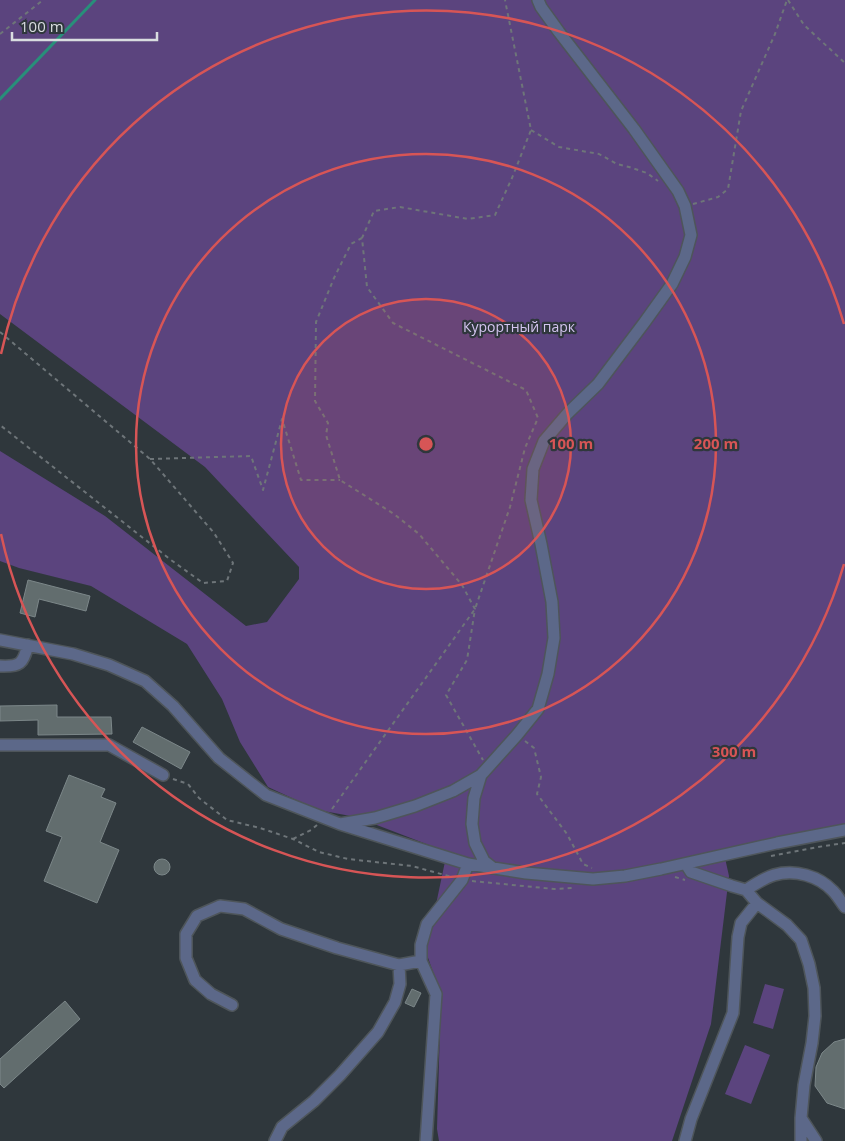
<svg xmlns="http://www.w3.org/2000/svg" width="845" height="1141" viewBox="0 0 845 1141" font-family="'Open Sans',sans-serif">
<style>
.green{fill:#5b447e}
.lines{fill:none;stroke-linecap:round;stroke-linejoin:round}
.stream{stroke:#288f7a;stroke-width:3}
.building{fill:#626d6e;stroke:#7c8789}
.minor-casing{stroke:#4e555a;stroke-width:14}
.path{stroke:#6e7579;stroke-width:2;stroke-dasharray:4 4;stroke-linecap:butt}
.minor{stroke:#5c6889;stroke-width:11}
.ring{fill:none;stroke:#d75556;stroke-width:2.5}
.labels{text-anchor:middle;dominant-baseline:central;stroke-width:4.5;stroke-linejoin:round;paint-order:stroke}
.park-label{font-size:14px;fill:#d4c5f0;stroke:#2f373c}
.centre{fill:#d75556;stroke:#2f373c;stroke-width:2.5}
.ring-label{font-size:15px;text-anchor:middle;font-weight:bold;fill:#d75556;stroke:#2f373c;stroke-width:4.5;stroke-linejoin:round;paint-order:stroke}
</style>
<rect width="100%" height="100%" fill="#2f373c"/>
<!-- green -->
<path class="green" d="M0 0H845V824L723 849 729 876 711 1024 672 1141H439L437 1129 441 995 426 952 447 852 356 817 318 810 268 787 240 742 222 699 187 644 91 586 19 568 0 561V451L105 516 246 626 267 622 299 579V567L205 467 0 314Z
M765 984 784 989 773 1029 753 1023Z
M745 1045 770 1055 751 1104 725 1094Z"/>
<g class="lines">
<!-- stream -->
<path class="stream" d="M0 99 95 0"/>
</g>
<!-- building -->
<path class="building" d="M28 580 90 596 86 611 39 599 35 617 20 613Z
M57 705V717H111L112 734 38 735V720L0 721V706Z
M142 727 190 752 181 769 133 742Z
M69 775 105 789 101 797 116 803 100 842 119 850 97 903 44 881 62 837 46 831Z
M154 867a8 8 0 1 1 16 0a8 8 0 1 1-16 0Z
M412 989 421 993 414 1007 405 1003Z
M65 1001 80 1019 4 1088 0 1084V1059Z
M845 1039V1109L827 1103 815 1086 816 1067 822 1053 834 1042Z"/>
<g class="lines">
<defs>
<path id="minor" d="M0 640 73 654 109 665 145 681 173 706 219 758 266 795 340 824 468 864 526 873 593 879 625 876 661 869 777 843 845 830
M0 666C20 667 23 664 28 645
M0 745H109L163 775
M481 775 474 798 472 824 475 843 484 861 493 868
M340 824 375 818 415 806 453 791 481 775 517 735 538 709 548 674 554 638 552 602 541 544 531 500 533 469 544 441 568 413 598 384 644 323 672 284 685 257 691 235 685 206 678 191 634 129 559 32 541 7 538 0
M686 864 691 872 732 886 746 890 757 903 787 925 801 940 809 964 814 988 815 1016 812 1043 804 1085 801 1118V1141
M746 890C755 884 764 878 774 875 795 869 819 876 833 891 838 896 841 902 845 907
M232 1005 211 994 195 980 186 958V934L197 916 220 906 244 909 281 929 337 948 399 965 421 961
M801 1118 816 1141
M275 1141 282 1127 314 1101 340 1075 378 1032 395 1002 400 984 399 965
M426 1141 436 994 421 961V945L427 924 462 880 468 864
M685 1141 691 1119 733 1013 738 937 741 923 757 903"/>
</defs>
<!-- minor casing -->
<use href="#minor" class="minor-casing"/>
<!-- path -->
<path class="path" d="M788 0 804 25 845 63
M0 34 43 0
M531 130 559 147 599 154 617 164 629 167 647 173 658 181
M693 204 718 197 728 189 741 111 775 34 787 0
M362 238 351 244 334 278 316 322 315 401 328 423 326 435 340 480 394 514 419 534 462 585 475 609 467 660 446 695 483 760
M0 332 150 459 214 533 233 563 227 581 203 583 171 560 0 425
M150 459 251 456 263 490 282 419 301 480H340
M525 741 534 748 541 777 537 794 567 834 583 864 592 868
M173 779 188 784 199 798 227 820 260 828 293 839 319 852 348 859 412 866 452 877
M332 809 475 609 510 507 525 448 538 418 526 390 393 323 367 287 362 238 374 211 400 207 468 219 495 215 512 178 531 130 505 0
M293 839 311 830 317 825
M771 856 824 846 845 843
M675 877 685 880
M472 881 554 889 574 888"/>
<!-- minor -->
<use href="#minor" class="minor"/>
</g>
<!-- distance rings -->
<circle cx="426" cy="444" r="145" fill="#d75556" fill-opacity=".12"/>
<g class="ring">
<circle cx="426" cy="444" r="145"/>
<circle cx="426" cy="444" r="290"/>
<path d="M844 564A435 435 0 0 1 1 534M1 354A435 435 0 0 1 844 324"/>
</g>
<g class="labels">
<!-- park labels -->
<g class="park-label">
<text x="519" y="326">Курортный парк</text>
</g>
</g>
<circle cx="426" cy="444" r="8" class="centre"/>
<g class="ring-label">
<text x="571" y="449">100 m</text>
<text x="716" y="449">200 m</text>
<text x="734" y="757">300 m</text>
</g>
<!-- scale -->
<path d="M12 32v8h145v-8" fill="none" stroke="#d9dde0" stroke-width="2.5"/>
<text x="20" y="32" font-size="15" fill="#d9dde0" stroke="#2f373c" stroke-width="4" paint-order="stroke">100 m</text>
</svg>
